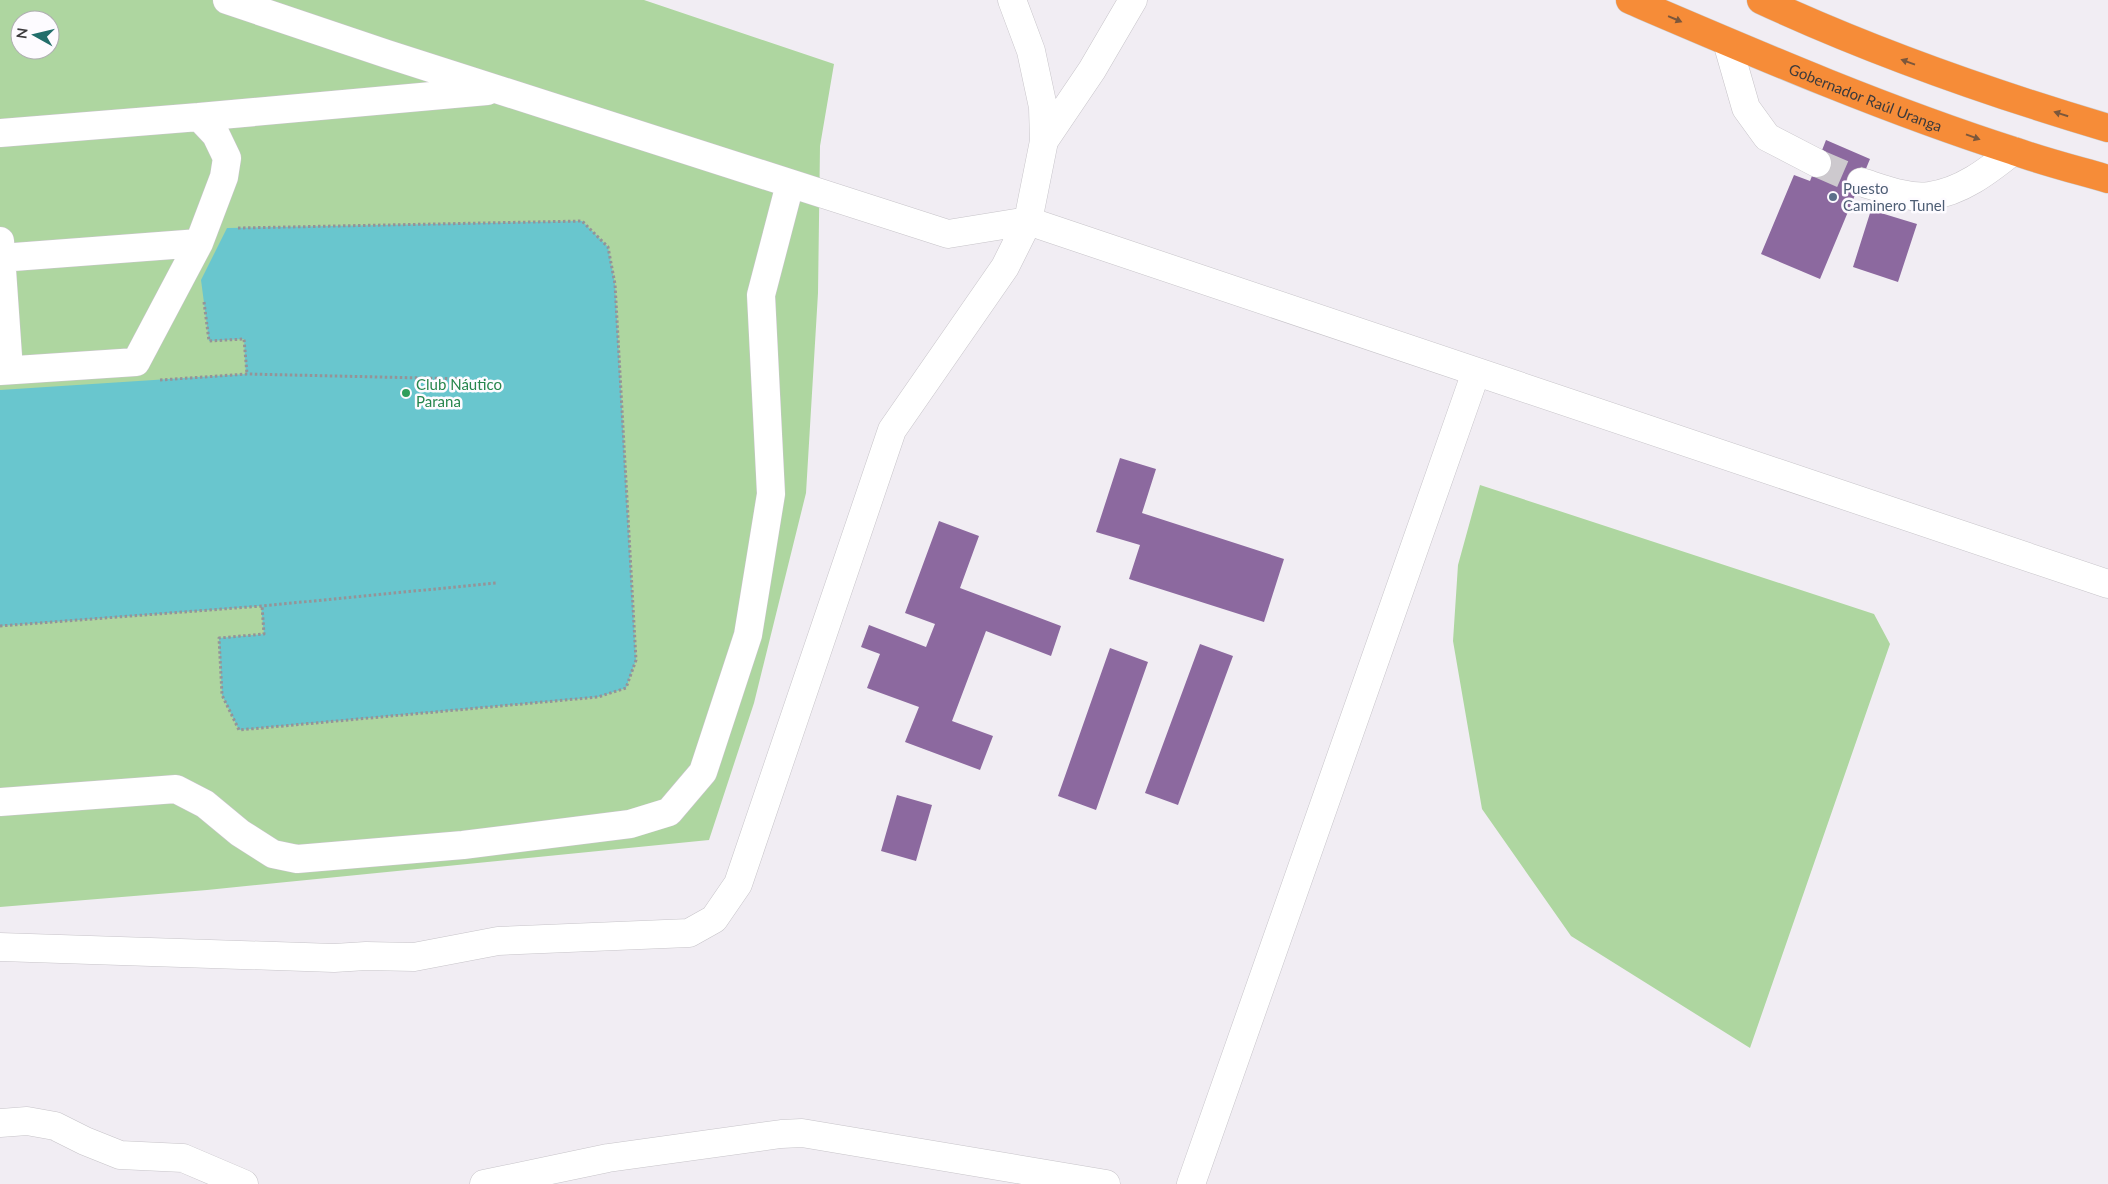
<svg xmlns="http://www.w3.org/2000/svg" width="2108" height="1184" viewBox="0 0 2108 1184" font-family="Lato,sans-serif">
<style>
.green{fill:#aed6a0;fill-rule:evenodd}
.water{fill:#69c6ce}
.building{fill:#8c699f}
.lines{fill:none;stroke-linecap:round;stroke-linejoin:round}
.minor-tunnel{stroke:#cdc9ce;stroke-width:28;stroke-dasharray:28 14;stroke-linecap:butt}
.minor-casing{stroke:#c7c4c9;stroke-width:29}
.highway-casing{stroke:#ccc;stroke-width:29}
.path{stroke:#959397;stroke-width:3;stroke-dasharray:2.5 2.5;stroke-linecap:butt}
.minor{stroke:#fff;stroke-width:28}
.highway{stroke:#f68c38;stroke-width:28}
.oneway{fill:#7c573b}
.service-dot{fill:#5c6f8a;stroke:#fdfbff;stroke-width:2}
.leisure-dot{fill:#2e9e5b;stroke:#fdfbff;stroke-width:2}
.labels{text-anchor:middle;dominant-baseline:central;stroke-width:5;stroke-linejoin:round;paint-order:stroke}
.street-label{font-size:15px;fill:#3b3a3c;stroke:#fdfbff}
.service-label{font-size:15px;fill:#4e5e75;stroke:#fdfbff;text-anchor:start}
.leisure-label{font-size:15px;fill:#27864d;stroke:#fdfbff;text-anchor:start}
</style>
<rect width="100%" height="100%" fill="#f1edf3"/>
<!-- green -->
<path class="green" d="M0 0H644L834 64 820 146 818 293 806 493 754 703 709 840 207 890 0 907ZM20 20H50V50H20Z
M1480 485 1874 614 1890 644 1750 1048 1571 936 1482 809 1453 641 1458 565Z"/>
<!-- water -->
<path class="water" d="M582 221 608 247 615 284 636 660 626 688 598 697 239 730 222 695 219 638 264 634 261 606 0 626V390L246 374 244 339 209 341 201 280 227 228Z"/>
<!-- building -->
<path class="building" d="M1826 140 1870 159 1820 279 1761 254 1794 175 1810 181Z
M1871 210 1917 224 1898 282 1853 267Z
M1120 458 1156 469 1142 513 1284 559 1264 622 1129 579 1140 545 1096 532Z
M939 521 979 536 960 588 1061 626 1051 656 986 631 952 721 993 736 980 770 905 742 919 707 867 688 880 654 861 647 869 625 926 647 935 624 905 613Z
M1200 644 1233 656 1178 805 1145 793Z
M1110 648 1148 662 1096 810 1058 796Z
M897 795 932 805 916 861 881 851Z"/>
<g class="lines">
<!-- minor-tunnel -->
<path class="minor-tunnel" d="M1817 163 1861 182"/>
<defs>
<path id="minor" d="M227 0 387 54 948 234 1028 221 2108 584
M1727 42 1746 108 1767 137 1817 163
M199 117 487 91
M0 133 199 117 216 135 227 158 224 177 199 243 136 362 0 371
M1044 141 1092 70 1133 0
M1861 182C1881 188 1908 199 1929 196 1961 192 1988 171 2013 151
M0 241 9 370
M0 258 199 243
M0 802 176 789 205 804 240 833 273 854 297 859 463 845 630 824 669 812 703 772 748 635 771 494 761 295 790 184
M0 947 334 958 366 956 414 957 498 941 689 933 714 919 738 884 892 430 1005 267 1028 221 1044 141 1043 107 1031 51 1012 0
M0 1123 27 1121 55 1126 85 1141 120 1155 183 1158 244 1184
M484 1184 608 1158 781 1134 802 1133 1106 1184
M1191 1184 1476 372"/>
<g id="highway">
<path id="s1" d="M1630 0C1756 54 1883 109 2014 151 2045 162 2077 170 2108 179"/>
<path d="M1761 0C1873 52 1990 93 2108 128"/>
</g>
</defs>
<!-- minor casing -->
<use href="#minor" class="minor-casing"/>
<!-- highway casing -->
<use href="#highway" class="highway-casing"/>
<!-- path -->
<path class="path" d="M238 228 582 221 608 247 615 284 636 660 626 688 598 697 239 730 222 695 219 638 264 634 262 606
M204 302 209 341 244 339 247 374
M160 380 247 374 467 379
M0 626 262 606 496 583"/>
<!-- minor -->
<use href="#minor" class="minor"/>
<!-- highway -->
<use href="#highway" class="highway"/>
</g>
<!-- one-way arrows -->
<defs><path id="oneway-solid" d="M-6-.8H1V-3.2L6.5 0L1 3.2V.8H-6Z" transform="scale(1.25)"/></defs>
<g class="oneway">
<use href="#oneway-solid" transform="translate(1675 19) rotate(23)"/>
<use href="#oneway-solid" transform="translate(1908 62) rotate(-160)"/>
<use href="#oneway-solid" transform="translate(2061 114) rotate(-163)"/>
<use href="#oneway-solid" transform="translate(1973 137) rotate(20)"/>
</g>
<!-- markers -->
<circle class="service-dot" cx="1833" cy="197" r="5"/>
<circle class="leisure-dot" cx="406" cy="393" r="5"/>
<g class="labels">
<!-- street labels -->
<g class="street-label">
<text stroke="none"><textPath href="#s1" startOffset="255">Gobernador Raúl Uranga</textPath></text>
</g>
<!-- service labels -->
<g class="service-label">
<text x="1843" y="188">Puesto<tspan x="1843" dy="17">Caminero Tunel</tspan></text>
</g>
<!-- leisure labels -->
<g class="leisure-label">
<text x="416" y="384">Club Náutico<tspan x="416" dy="17">Parana</tspan></text>
</g>
</g>
<!-- north arrow -->
<g transform="translate(35 35) rotate(278)"><circle r="24" fill="#fdfbff" stroke="#afaeb1"/>
<path d="M0-4L9 19L0 12L-9 19Z" fill="#226e6b"/>
<text y="-8" font-size="14" font-weight="bold" text-anchor="middle" fill="#3b3a3c">N</text>
</g>
</svg>
